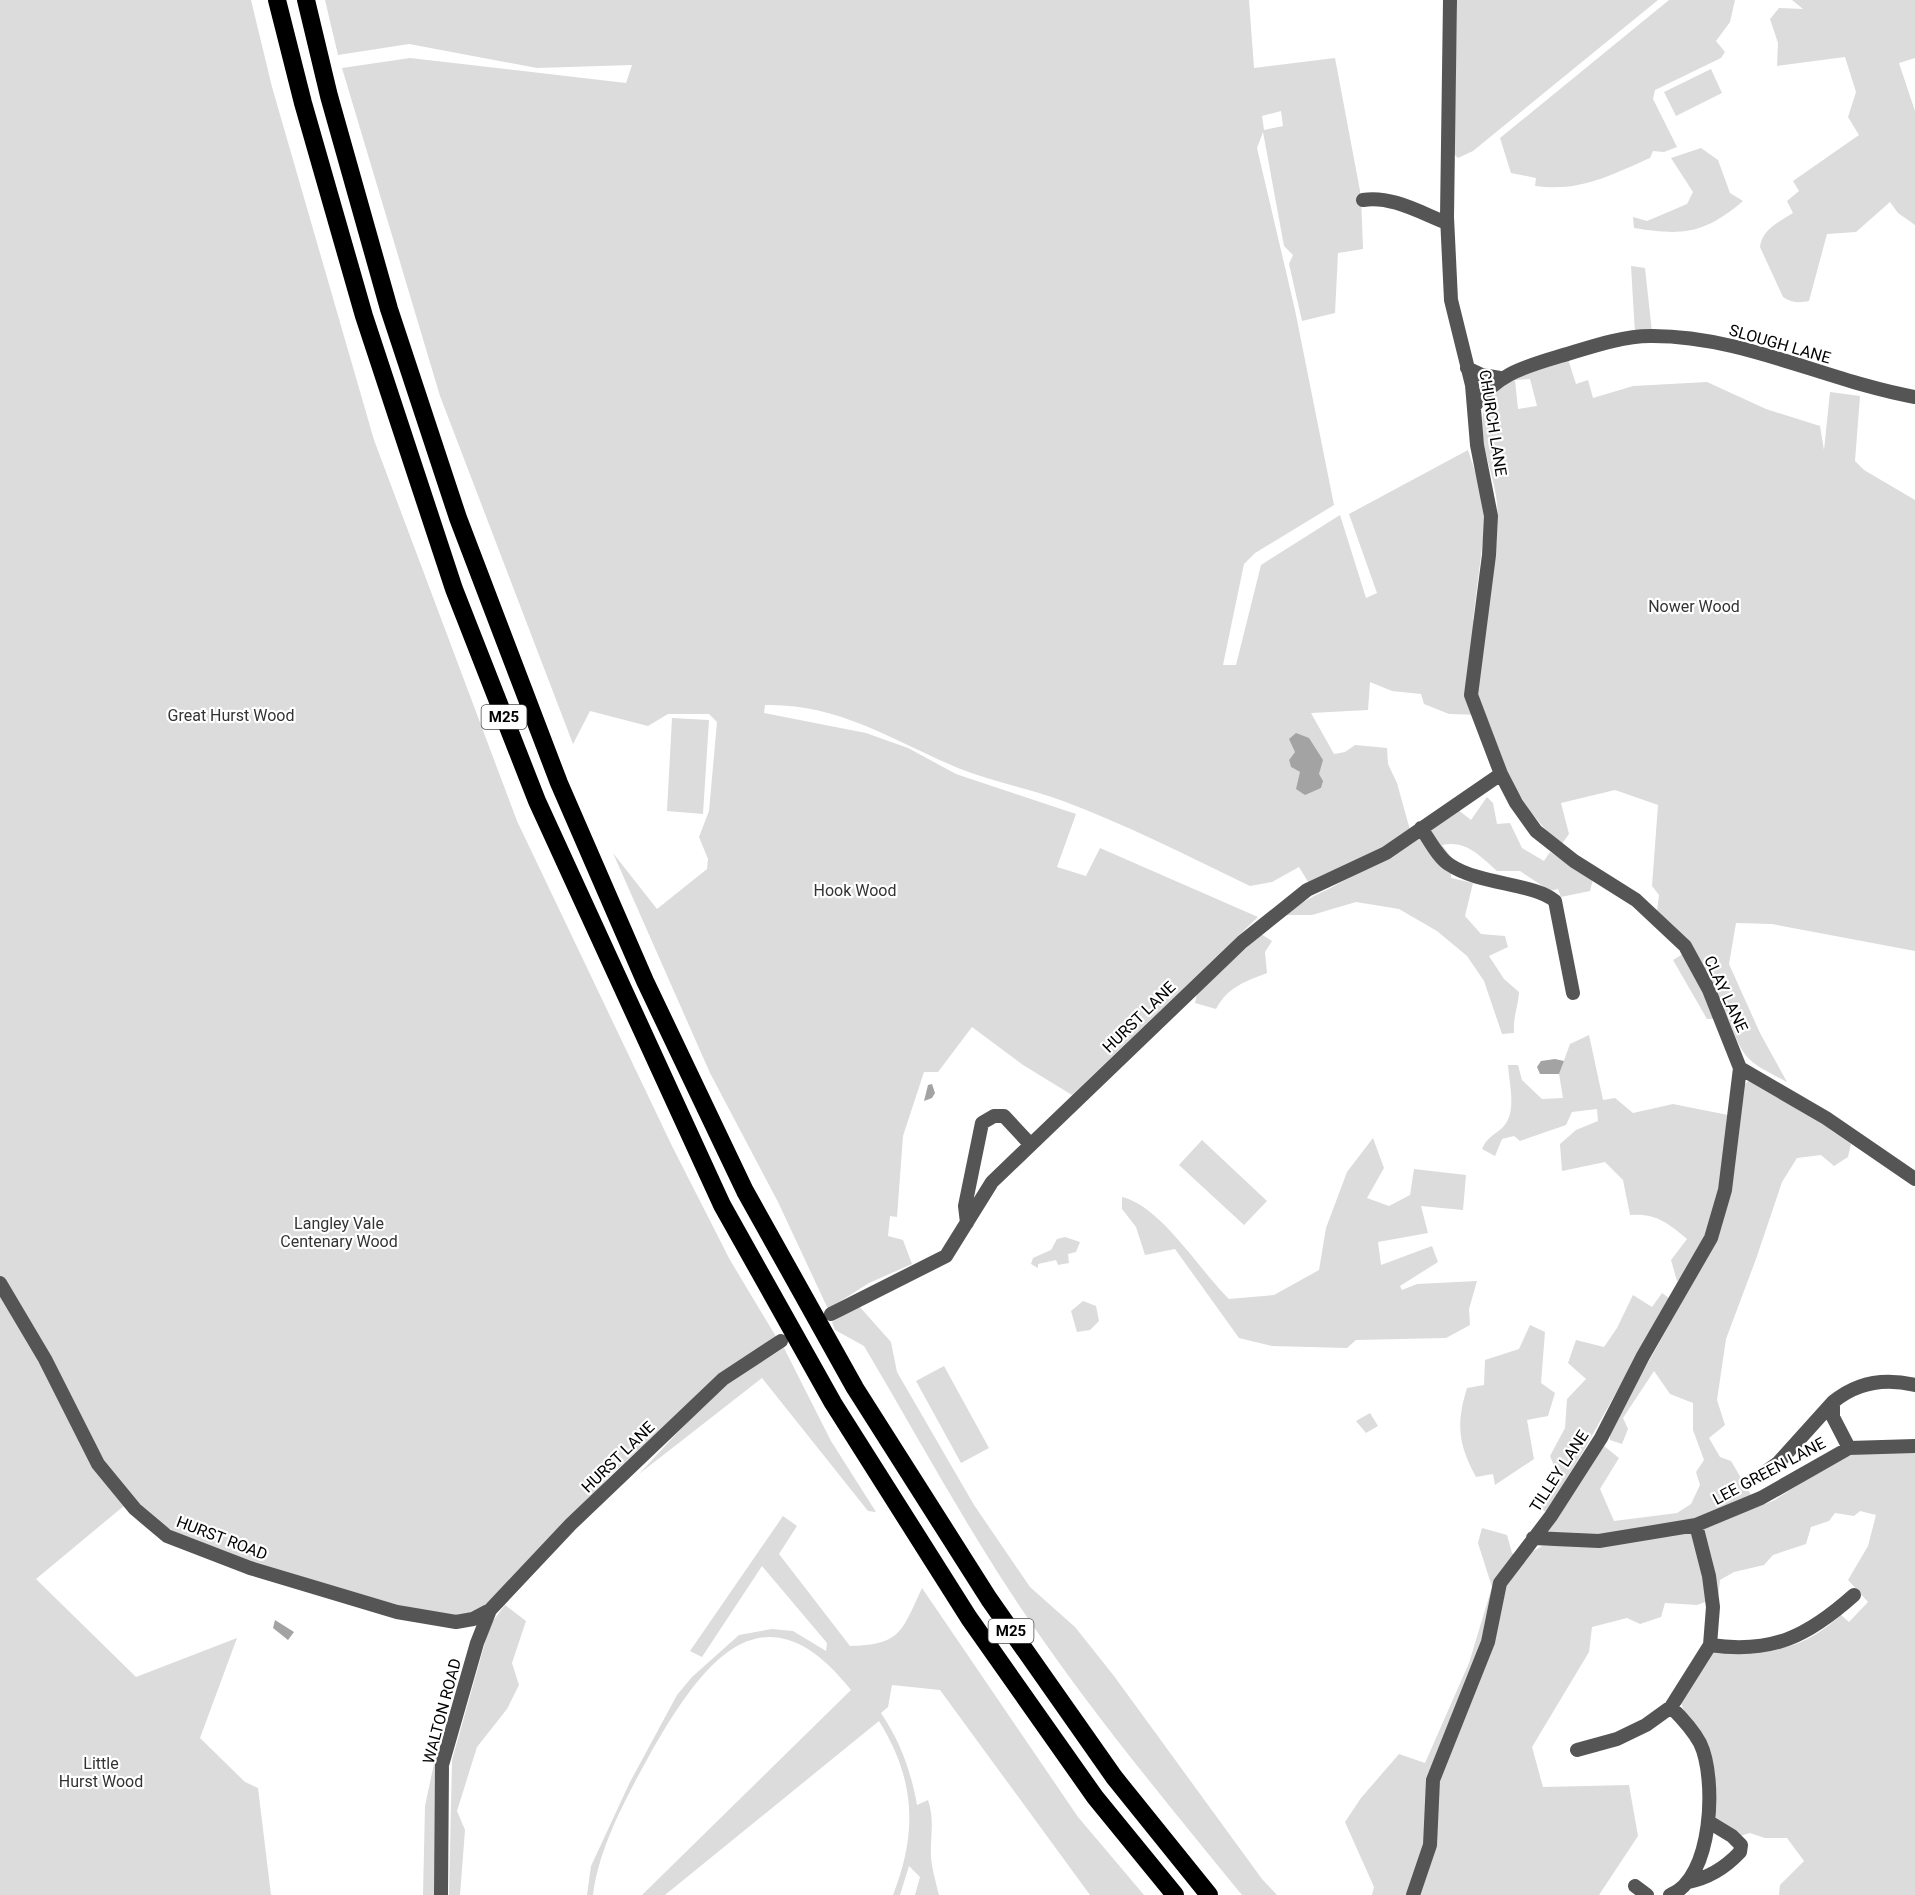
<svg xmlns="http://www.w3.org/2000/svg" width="1915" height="1895" viewBox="0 0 1915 1895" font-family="Roboto,sans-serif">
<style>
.green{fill:#dcdcdc;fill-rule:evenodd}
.water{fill:#a3a3a3}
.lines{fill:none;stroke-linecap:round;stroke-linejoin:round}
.minor{stroke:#555;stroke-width:14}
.highway{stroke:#000;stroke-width:18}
.labels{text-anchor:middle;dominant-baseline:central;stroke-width:4.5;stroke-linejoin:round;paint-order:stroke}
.shield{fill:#fff;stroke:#4c4c4c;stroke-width:1.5}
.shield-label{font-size:15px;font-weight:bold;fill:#000}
.street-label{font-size:16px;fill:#000;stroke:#fff}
.park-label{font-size:16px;fill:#333;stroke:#fff}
</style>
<rect width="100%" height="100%" fill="#fff"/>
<!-- green -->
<path class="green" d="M0 0H251L272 87 374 440 517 821 672 1146 730 1260 778 1340 730 1367 613 1473 483 1609 460 1617 427 1613 241 1560 182 1537 145 1513 131 1500 36 1579 136 1677 237 1638 200 1738 245 1782 258 1788 271 1895H0Z
M325 0H1249L1254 68 1335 58 1361 196 1363 249 1338 253 1335 313 1302 321 1289 264 1293 255 1284 246 1263 132 1257 148 1295 310 1334 505 1255 553 1244 564 1223 665H1236L1261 565 1340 515 1366 598 1377 593 1349 514 1468 450 1481 490 1485 523 1473 620 1485 621C1490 583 1500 542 1497 503 1494 469 1470 428 1490 395 1504 372 1544 367 1568 359L1576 384 1588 380 1593 398 1633 386 1707 382 1766 409 1820 426 1824 450 1830 392 1860 396 1855 461 1864 470 1915 500V951L1772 924 1736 923 1729 964 1760 1033 1787 1082C1747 1061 1744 1061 1728 1018L1707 1019 1673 960 1691 949 1657 911 1659 895 1652 886 1658 805 1615 790 1561 803 1569 834 1561 845C1519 806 1503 768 1484 715L1449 714 1424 704 1421 694 1392 691 1370 682 1368 710 1311 713 1334 754 1345 752 1355 745 1387 748 1388 764 1397 783 1410 830 1380 851 1310 885 1299 867 1272 882 1250 886C1188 856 1127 825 1063 801 1029 788 992 782 958 768 894 741 838 703 765 705L764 713 866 733 908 748 956 774 1076 814 1057 867 1086 876 1100 848 1258 917 1072 1095 1023 1065 972 1027 938 1072H924L903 1136 897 1217 890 1216 888 1236 903 1240 912 1264 869 1283 828 1309 778 1202 710 1073 613 853 657 909 707 869 708 859 699 837 709 811 717 722 709 714H668L648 726 590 711 573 744 440 396 342 68 410 58 626 83 632 65 537 68 409 44 338 55ZM1281 111 1283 126 1264 130 1262 116ZM1530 379 1537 406 1518 409 1515 380ZM1295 752 1321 789 1301 778 1300 772 1291 767 1289 760Z
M1457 0H1658L1473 151 1458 158 1454 154Z
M1669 0H1735L1730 22 1716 41 1725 52 1721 58 1655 90 1653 99 1677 147 1664 152 1653 151 1650 158C1609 176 1580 192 1535 186L1536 178 1511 173 1500 138Z
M1792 0H1915V58L1899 63 1915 111V225L1898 213 1890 202 1856 232 1827 234 1809 301C1799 303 1792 303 1783 297L1760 247C1762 229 1779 222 1793 213L1787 201 1799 191 1793 181 1859 135 1848 117 1856 92 1845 57 1777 66 1778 43 1770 19 1779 8 1803 9Z
M1711 69 1722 93 1676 116 1664 92Z
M1701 148 1718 160 1730 193 1743 201C1704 234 1683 236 1634 228L1633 217 1647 221 1687 204 1693 192 1671 158Z
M1631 266 1645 268 1652 332 1635 334Z
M672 718 709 720 703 814 667 811Z
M1487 797 1493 803 1497 824 1510 823 1522 848 1544 861 1550 852 1593 879 1590 891 1561 897 1558 889 1550 891 1520 871H1497C1480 856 1466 840 1442 845L1451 857V878L1473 883 1465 916 1481 934 1505 936 1508 947 1489 956 1504 979 1519 992C1518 1008 1513 1016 1514 1033L1502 1034 1484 981 1467 956 1437 931 1399 909 1356 902 1312 915H1286C1304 899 1316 896 1336 885 1378 862 1421 841 1457 809L1471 820Z
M1261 934 1272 941 1265 952 1267 973C1244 982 1228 987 1216 1009L1195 1003 1197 994Z
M1589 1035 1603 1100 1615 1098 1633 1113 1673 1104 1728 1115 1719 1187 1708 1232 1683 1278 1677 1281 1671 1260 1687 1239C1668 1223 1656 1213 1630 1215L1623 1180 1605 1162 1562 1171 1560 1144 1576 1130 1598 1121 1597 1109 1572 1112 1566 1125 1520 1141 1514 1136 1502 1139 1495 1156 1482 1149C1487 1136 1496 1135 1504 1126 1517 1111 1509 1083 1508 1065H1518L1522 1080 1542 1099 1563 1098 1559 1074 1570 1044Z
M1749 1080 1800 1108 1851 1144 1848 1157 1834 1166 1821 1155 1797 1158 1782 1182 1756 1259 1726 1339 1717 1400 1725 1425 1709 1438 1720 1457 1731 1461 1751 1495 1680 1531 1686 1534 1773 1501 1842 1457 1870 1451 1915 1452V1895H1779L1780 1885 1804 1861 1787 1838H1765L1750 1833 1740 1836 1714 1819 1715 1793 1681 1703 1711 1652C1771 1646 1790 1660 1841 1615L1849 1622 1868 1602 1848 1580 1868 1546 1876 1515 1860 1511 1854 1516 1835 1513 1829 1521 1811 1527 1806 1544 1773 1555 1764 1565 1734 1572 1720 1580 1718 1597 1697 1605 1665 1603 1661 1617 1640 1624 1627 1618 1592 1627 1589 1652 1532 1747 1543 1787 1629 1785 1638 1836 1599 1895H1372L1374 1887 1345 1822 1361 1798 1399 1754 1425 1763 1469 1663 1492 1587 1478 1543 1482 1528 1507 1535 1512 1553 1521 1558 1542 1546H1552L1545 1529 1604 1446 1619 1458 1600 1489 1614 1521 1677 1513 1691 1504 1700 1485 1696 1472 1704 1460 1693 1430V1403L1670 1394 1654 1371 1623 1418 1628 1429 1622 1444 1610 1440V1430L1717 1240 1743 1086Z
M1373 1138 1384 1168 1367 1198 1389 1206 1410 1195 1414 1169 1466 1175 1463 1210 1421 1206 1428 1233 1378 1242 1381 1265 1432 1246 1438 1262 1400 1286 1402 1290 1417 1284 1477 1281 1469 1309 1470 1325 1446 1338 1356 1340 1347 1348 1272 1346 1239 1338 1175 1249 1145 1255 1136 1227 1122 1209V1197C1161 1206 1200 1271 1229 1299L1274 1295 1319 1270 1326 1228 1347 1172Z
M1202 1140 1267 1201 1244 1225 1179 1165Z
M1065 1237 1080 1242 1076 1252 1068 1254 1069 1263 1058 1265 1056 1260 1038 1264V1268L1031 1264 1033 1258 1051 1250 1057 1239Z
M1662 1293 1669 1298 1584 1450 1546 1512 1539 1508 1557 1473 1550 1456 1565 1428 1567 1399 1586 1379 1568 1363 1576 1340 1604 1347 1617 1328 1633 1295 1652 1307Z
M1083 1301 1096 1306 1099 1321 1090 1330 1077 1332 1071 1311Z
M859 1306 891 1342 897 1372 974 1505 1030 1587 1075 1627 1114 1676 1262 1879 1277 1895H1242C1157 1791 1070 1686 998 1573 951 1499 909 1422 864 1346L835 1330 832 1322Z
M1530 1325 1545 1332 1541 1383 1555 1393 1548 1416 1527 1420 1534 1459 1495 1485 1493 1474 1476 1477C1458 1444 1456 1424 1467 1388L1484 1385 1485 1360 1519 1349Z
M784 1348 831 1441 876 1512 868 1511 762 1378 639 1474 719 1388Z
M944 1366 989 1448 961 1463 916 1381Z
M1370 1413 1378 1426 1366 1433 1356 1421Z
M783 1516 797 1526 779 1554 850 1646C901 1645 902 1631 922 1588L1078 1817 1144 1895H1090L940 1690 892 1685 888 1707 881 1713C900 1741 911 1771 917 1805L928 1800C935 1821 930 1836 931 1857 932 1869 936 1883 939 1895H915L920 1877 909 1866 900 1895H893C918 1831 915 1779 879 1721L665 1895H642L851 1690C761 1576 699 1668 649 1756 626 1798 599 1847 593 1895H587L591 1866 630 1782 677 1695 692 1677 739 1635 772 1629 793 1631 826 1651 827 1643 762 1566 702 1657 690 1651Z
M505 1605 526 1621 512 1663 519 1685 507 1709 477 1747 457 1811 465 1830 460 1895H449L452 1760 490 1625Z
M438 1745 436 1895H423L425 1806Z"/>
<!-- water -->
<path class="water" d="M1296 733 1309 738 1323 760 1319 774 1323 781 1321 788 1305 795 1296 789 1300 772 1291 767 1289 760 1295 752 1289 739Z
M1555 1059 1564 1061 1559 1074H1540L1537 1067 1541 1061Z
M932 1084 935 1093 932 1098 924 1101 928 1085Z
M275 1620 294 1632 288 1640 273 1628Z"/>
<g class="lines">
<!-- minor -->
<path class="minor" d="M1450 0 1447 217 1451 300 1472 385 1477 445 1491 516 1489 555 1471 695 1501 774 1516 803 1536 831 1574 861 1636 900 1685 946 1709 990 1740 1068 1826 1118 1915 1179
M1363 200C1391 195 1421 213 1447 223
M1467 368 1482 375 1500 378
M1474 407C1494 376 1523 367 1557 357 1585 349 1620 336 1650 336 1741 335 1826 381 1915 397
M1421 828C1429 839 1438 858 1450 865 1480 885 1534 883 1555 901L1573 993
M967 1223 965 1206 982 1123 994 1116H1004L1030 1144
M0 1283 45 1359 98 1464 135 1509 167 1536 250 1568 397 1612 456 1622 473 1619 490 1610 571 1524 723 1379 781 1341
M831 1314 946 1256 992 1182 1242 942 1307 890 1386 853 1501 774
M1849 1448 1833 1417V1402C1857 1382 1886 1378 1915 1385
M1760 1476 1778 1463 1833 1402
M1533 1538 1599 1541 1696 1525 1761 1498 1849 1448 1915 1446
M1710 1645C1773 1654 1808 1636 1854 1595
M1577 1750 1617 1739 1646 1725 1671 1707 1710 1645 1713 1607 1709 1576 1696 1525
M1688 1882C1709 1878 1725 1868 1740 1852L1741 1845 1732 1836 1709 1822
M1635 1886 1647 1895
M441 1895 442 1765 477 1643 490 1610
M1413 1895 1430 1845 1433 1780 1488 1642 1500 1583 1551 1516 1601 1438 1643 1356 1711 1238 1725 1190 1740 1068
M1670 1895C1713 1879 1717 1778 1700 1743 1693 1730 1682 1718 1671 1707"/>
<!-- highway -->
<path class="highway" d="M277 0 303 103 364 316 454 589 537 801 722 1205 833 1403 969 1618 1095 1797 1175 1895
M306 0 329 96 389 309 458 518 559 783 645 981 745 1191 855 1388 989 1599 1114 1777 1209 1895"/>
</g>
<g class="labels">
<!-- shield labels -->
<g class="shield">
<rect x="481.5" y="705" width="45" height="24" rx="4.5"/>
<rect x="988.5" y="1619" width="45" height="24" rx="4.5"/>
</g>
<g class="shield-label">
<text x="504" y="717">M25</text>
<text x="1011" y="1631">M25</text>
</g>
<!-- street labels -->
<g class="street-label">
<text transform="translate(1780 344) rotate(16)">SLOUGH LANE</text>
<text transform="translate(1493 423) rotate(81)">CHURCH LANE</text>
<text transform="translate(1726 994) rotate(65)">CLAY LANE</text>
<text transform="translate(1139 1017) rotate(-44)">HURST LANE</text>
<text transform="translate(618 1457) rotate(-44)">HURST LANE</text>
<text transform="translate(1559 1471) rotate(-57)">TILLEY LANE</text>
<text transform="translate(1769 1471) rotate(-28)">LEE GREEN LANE</text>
<text transform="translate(222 1538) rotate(21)">HURST ROAD</text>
<text transform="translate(442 1711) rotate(-75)">WALTON ROAD</text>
</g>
<!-- park labels -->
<g class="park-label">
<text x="1694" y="606">Nower Wood</text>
<text x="231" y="715">Great Hurst Wood</text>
<text x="855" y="890">Hook Wood</text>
<text x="339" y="1223">Langley Vale<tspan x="339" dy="18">Centenary Wood</tspan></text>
<text x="101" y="1763">Little<tspan x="101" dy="18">Hurst Wood</tspan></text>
</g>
</g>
</svg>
